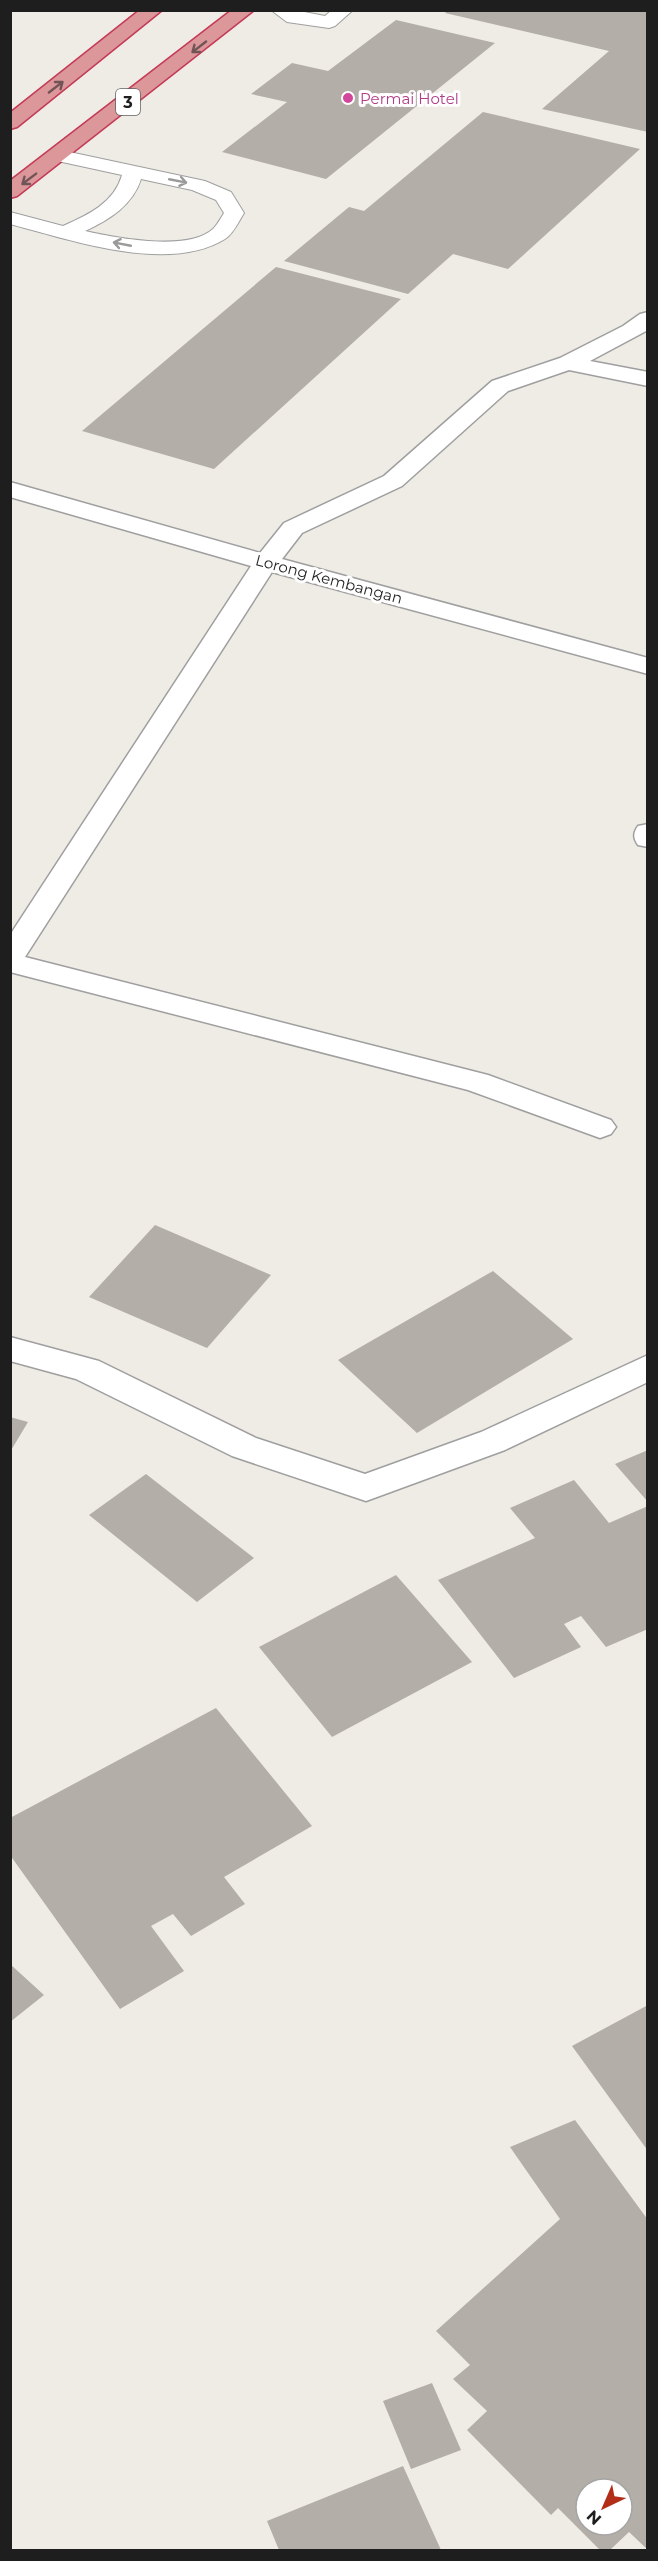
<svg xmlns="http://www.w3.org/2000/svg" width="658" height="2561" viewBox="0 0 658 2561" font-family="Montserrat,sans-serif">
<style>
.building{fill:#b3aea8;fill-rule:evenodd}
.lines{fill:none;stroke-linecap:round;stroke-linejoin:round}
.lane-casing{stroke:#9f9f9f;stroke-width:2}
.street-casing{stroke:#9f9f9f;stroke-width:3}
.highway-casing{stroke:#c43a57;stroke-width:3}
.lane{fill:#fff;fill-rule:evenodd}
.street{fill:#fff;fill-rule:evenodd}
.highway{fill:#db979a;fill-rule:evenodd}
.oneway{stroke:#735456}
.oneway2{stroke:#9a9a9a}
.hotel-dot{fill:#d1479c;stroke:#fff;stroke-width:2}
.labels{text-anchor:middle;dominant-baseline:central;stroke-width:6;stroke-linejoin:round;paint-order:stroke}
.far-hotel-label{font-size:15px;fill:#b23c85;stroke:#fff;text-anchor:start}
.far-street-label{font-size:15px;fill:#1e1e1e;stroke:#fff}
.shield{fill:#fff;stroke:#626262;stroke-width:1.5}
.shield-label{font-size:16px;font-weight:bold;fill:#1e1e1e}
</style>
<rect width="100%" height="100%" fill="#eeece5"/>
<!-- building -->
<path class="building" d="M448 10H648V132L542 109 609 51 445 13Z
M396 20 495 43 326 179 222 152 287 102 251 94 292 63 328 71Z
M483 112 640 149 508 269 453 254 408 294 284 261 349 207 364 211Z
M276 267 401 299 214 469 82 431Z
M155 1225 271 1275 207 1348 89 1297Z
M493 1271 573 1339 417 1433 338 1360Z
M10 1417 28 1422 10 1452Z
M648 1450V1502L615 1464Z
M146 1474 254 1558 197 1602 89 1515Z
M574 1480 609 1523 648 1506V1629L606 1647 581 1616 564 1624 581 1647 514 1678 438 1580 535 1538 510 1508Z
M396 1575 472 1662 332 1737 259 1647Z
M216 1708 312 1826 224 1877 245 1904 191 1936 173 1914 151 1926 184 1971 120 2009 10 1855V1818Z
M10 1964 44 1995 10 2022Z
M648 2005V2151L572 2046Z
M575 2120 648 2220V2550L629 2532 610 2550H600L558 2508 551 2515 467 2430 487 2411 453 2379 470 2365 436 2331 560 2219 510 2147ZM586 2489H622V2525H586Z
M432 2383 461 2450 411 2469 383 2401Z
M403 2466 441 2550H279L267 2521Z"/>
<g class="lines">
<defs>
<path id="lane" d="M271 10H294L325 16 332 10H353L335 26 329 28 287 22Z
M60 150 205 181 231 192 244 213C239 221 233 234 225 239 169 274 70 240 10 224V212L63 226C88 215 114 203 122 175L53 160 50 156 53 152ZM141 179 192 190 216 200 224 213C221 218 217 225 213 229 187 252 117 238 85 231 109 220 133 205 141 179Z"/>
<path id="street" d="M648 312V330L590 361 648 372V386L569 370 508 391 402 486 302 533 282 559 648 658V674L272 572 25 957 488 1075 611 1120 616 1127 611 1134 600 1138 468 1090 10 972V935L251 566 10 497V482L260 553 284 523 384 476 492 381 560 358 623 326 640 314Z
M648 824V847L638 845C633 838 633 833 638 826Z
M10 1337 99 1361 256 1438 365 1474 481 1432 648 1355V1382L505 1450 366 1501 232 1456 76 1379 10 1361Z"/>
<path id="highway" d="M140 10H162L17 127 10 129V113Z
M232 10H254L17 196 10 198V181Z"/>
</defs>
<!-- lane casing -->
<use href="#lane" class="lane-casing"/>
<!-- street casing -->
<use href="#street" class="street-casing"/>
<!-- highway casing -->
<use href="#highway" class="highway-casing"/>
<!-- lane -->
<use href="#lane" class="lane"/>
<!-- street -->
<use href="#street" class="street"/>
<!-- highway -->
<use href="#highway" class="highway"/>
</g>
<!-- one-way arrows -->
<defs><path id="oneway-shaft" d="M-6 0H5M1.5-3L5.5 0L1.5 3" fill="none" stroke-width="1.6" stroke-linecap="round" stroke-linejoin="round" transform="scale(1.5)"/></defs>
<g class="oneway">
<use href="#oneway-shaft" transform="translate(199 47) rotate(142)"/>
<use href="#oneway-shaft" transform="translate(56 87) rotate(-38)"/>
<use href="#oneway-shaft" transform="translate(29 179) rotate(143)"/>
</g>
<g class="oneway2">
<use href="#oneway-shaft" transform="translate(178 181) rotate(11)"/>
<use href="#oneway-shaft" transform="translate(122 244) rotate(-169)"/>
</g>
<!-- markers -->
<circle class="hotel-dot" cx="348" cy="98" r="6"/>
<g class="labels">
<!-- far-hotel labels -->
<g class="far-hotel-label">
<text x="360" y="98">Permai Hotel</text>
</g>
<!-- far-street labels -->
<g class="far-street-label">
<text transform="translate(329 579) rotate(15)">Lorong Kembangan</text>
</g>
<!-- shield labels -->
<rect class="shield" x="116" y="89" width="24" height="26" rx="4.5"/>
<g class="shield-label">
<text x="128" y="102">3</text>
</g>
</g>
<!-- border -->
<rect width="658" height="2561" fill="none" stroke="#1e1e1e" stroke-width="24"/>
<!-- north arrow -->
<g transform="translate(604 2507) rotate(224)"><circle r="28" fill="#ffffff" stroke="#a5a5a5" stroke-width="1.5"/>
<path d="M0-4.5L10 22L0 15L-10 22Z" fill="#b32e19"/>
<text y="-9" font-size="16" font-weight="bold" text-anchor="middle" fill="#1e1e1e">N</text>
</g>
</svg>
